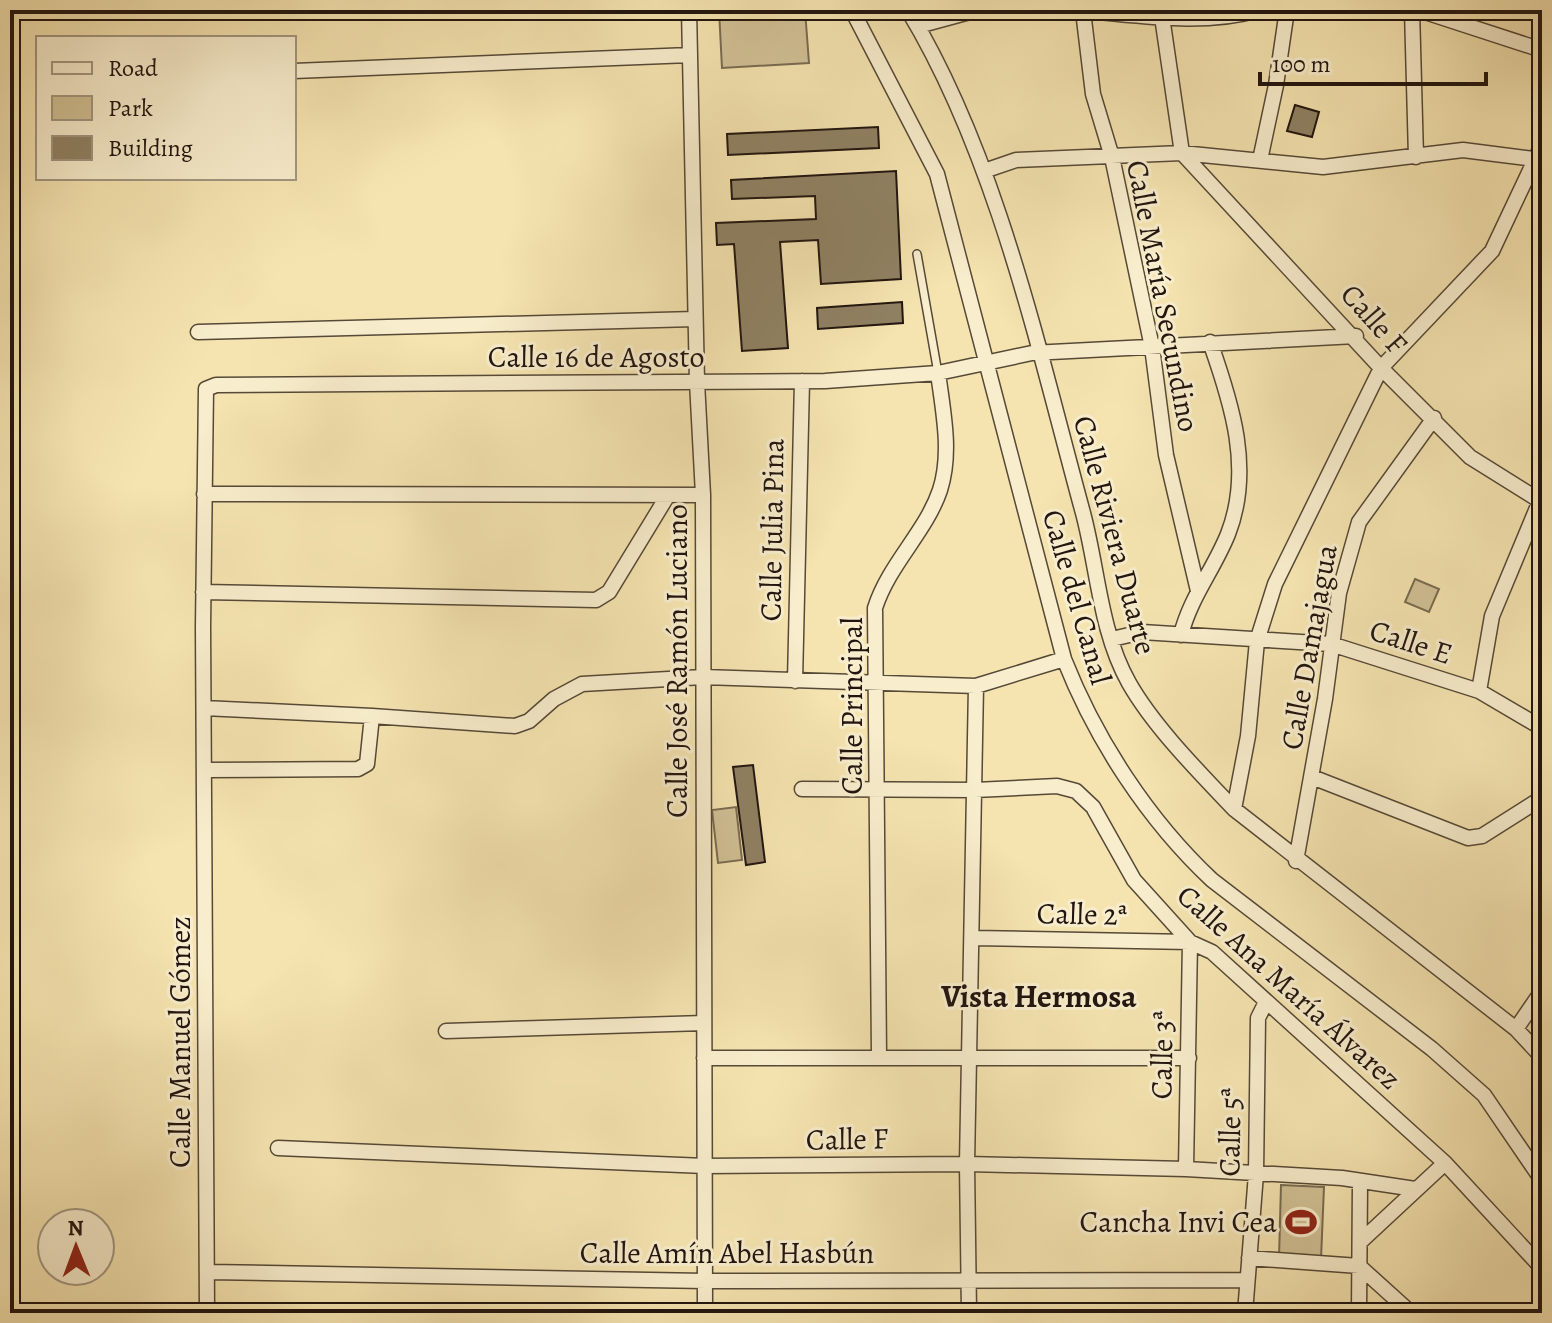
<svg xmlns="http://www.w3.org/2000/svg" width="1552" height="1323" viewBox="0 0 1552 1323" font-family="Alegreya,serif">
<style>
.green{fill:#d1c195;stroke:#796b52;stroke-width:2}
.building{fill:#8f8163;stroke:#21150f;stroke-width:2}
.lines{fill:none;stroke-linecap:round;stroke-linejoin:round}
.lane-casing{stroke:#564937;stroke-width:10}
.street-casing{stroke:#564937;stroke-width:17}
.lane{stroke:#f8edcc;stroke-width:7}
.street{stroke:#f8edcc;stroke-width:14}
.labels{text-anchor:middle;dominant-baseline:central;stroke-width:6;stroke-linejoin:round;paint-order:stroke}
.street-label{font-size:30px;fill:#21150f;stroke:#f8edcc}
.poi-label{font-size:30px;fill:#21150f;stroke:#f8edcc;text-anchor:end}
.neighbourhood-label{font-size:32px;font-weight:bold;fill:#21150f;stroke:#f8edcc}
</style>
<rect width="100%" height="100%" fill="#f5e4b0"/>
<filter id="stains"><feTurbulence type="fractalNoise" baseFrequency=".0025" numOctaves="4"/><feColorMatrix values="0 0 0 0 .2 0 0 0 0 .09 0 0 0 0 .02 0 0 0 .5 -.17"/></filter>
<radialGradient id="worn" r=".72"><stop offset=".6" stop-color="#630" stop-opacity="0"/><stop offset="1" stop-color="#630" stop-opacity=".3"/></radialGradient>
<!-- green -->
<path class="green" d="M719 10H805L809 63 722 68Z
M1415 579 1439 589 1429 612 1405 602Z
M736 807 742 860 718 863 712 810Z
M1281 1185 1324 1187 1321 1259 1279 1258Z"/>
<!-- building -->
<path class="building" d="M1295 105 1319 112 1312 137 1287 131Z
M878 127 879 148 728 155 727 134Z
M896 171 901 279 821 284 818 240 780 242 788 348 742 351 734 244 717 245 716 223 816 219 815 196 732 199 731 180Z
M902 302 903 323 818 329 817 308Z
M753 765 765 862 746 865 733 767Z"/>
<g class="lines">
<defs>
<path id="lane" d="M917 254 938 373"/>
<path id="street" d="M689 10 697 382 703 495 705 1313
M852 10 937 174 1064 659C1096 740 1148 820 1212 880L1432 1049 1484 1095 1542 1180
M908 10C997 157 1038 348 1083 513 1098 569 1100 632 1129 683 1154 727 1199 772 1234 809L1516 1029 1542 1057
M1073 10C1133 14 1199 27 1258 10
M1161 10 1182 153 1381 368 1470 457 1542 502
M1412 10 1416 157
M1419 10 1542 50
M1083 11 1093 94 1112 157 1152 347 1166 455 1198 591
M918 26 977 10
M294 71 690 55
M1260 160 1276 85 1287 10
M984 171 1016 160 1182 153 1323 167 1463 150 1542 160
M198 332 695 319
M204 494 703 495
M203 592 596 600 609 592 668 495
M1181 635C1190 598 1214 569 1228 534 1253 470 1232 404 1210 342
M1112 639 1142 632 1331 644 1479 691 1542 728
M795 681 802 381
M1479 691 1492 616 1542 496
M204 708 372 716
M206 770 358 769 367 764 372 716 515 726 529 721 554 699 582 684 703 677 976 686 1064 659
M1312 777 1468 838 1482 836 1542 798
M802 789 975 790 1057 786 1076 791 1093 807 1134 880 1190 942 1212 952 1445 1163 1542 1268
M1234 809 1248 736 1257 641 1275 584 1381 368 1492 251 1542 145
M1296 861 1325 699 1339 593 1359 522 1434 418
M973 938 1190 942 1186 1169
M1516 1029 1542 991
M446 1031 704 1023
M879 1056 875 608C889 564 926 532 940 490 952 453 943 411 938 373
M704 1058H1189
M278 1148 705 1166 967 1164 1186 1169 1342 1178 1415 1189
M1360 1242 1445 1163
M1249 1258 1359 1266 1411 1313
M208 1272 705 1281 1246 1280
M207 1313 203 627 206 389 216 385 825 381 938 373 1032 353 1356 336
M969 1313 967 1164 976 686
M1245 1313 1256 1174 1258 1018 1266 1002
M1359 1313 1360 1183"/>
</defs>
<!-- lane casing -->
<use href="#lane" class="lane-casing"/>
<!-- street casing -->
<use href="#street" class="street-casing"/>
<!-- lane -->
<use href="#lane" class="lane"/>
<!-- street -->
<use href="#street" class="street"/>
</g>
<!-- icons -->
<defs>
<symbol id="stadium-bare" viewBox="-9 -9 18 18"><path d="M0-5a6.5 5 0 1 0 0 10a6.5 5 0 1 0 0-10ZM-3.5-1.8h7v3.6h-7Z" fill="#8f2418" stroke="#f8edcc" stroke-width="2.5" paint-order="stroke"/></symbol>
</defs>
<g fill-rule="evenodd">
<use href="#stadium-bare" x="1279" y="1200" width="44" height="44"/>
</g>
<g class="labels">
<!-- street labels -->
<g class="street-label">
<text transform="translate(1163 296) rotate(79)">Calle María Secundino</text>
<text transform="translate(1374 319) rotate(48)">Calle F</text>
<text x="596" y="357">Calle 16 de Agosto</text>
<text transform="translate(772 530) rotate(-89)">Calle Julia Pina</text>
<text transform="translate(1115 535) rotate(75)">Calle Riviera Duarte</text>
<text transform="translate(1077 597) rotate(74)">Calle del Canal</text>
<text transform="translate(1411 642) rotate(18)">Calle E</text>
<text transform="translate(1309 647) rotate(-80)">Calle Damajagua</text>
<text transform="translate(677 661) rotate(-90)">Calle José Ramón Luciano</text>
<text transform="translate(852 706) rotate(-90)">Calle Principal</text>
<text transform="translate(1082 914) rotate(1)">Calle 2ª</text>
<text transform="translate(1289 987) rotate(42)">Calle Ana María Álvarez</text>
<text transform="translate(180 1042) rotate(-90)">Calle Manuel Gómez</text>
<text transform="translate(1162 1055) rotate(-89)">Calle 3ª</text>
<text transform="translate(1230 1132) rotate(-89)">Calle 5ª</text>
<text transform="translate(847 1139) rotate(-1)">Calle F</text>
<text x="727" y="1253">Calle Amín Abel Hasbún</text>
</g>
<!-- poi labels -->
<g class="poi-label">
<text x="1277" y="1222">Cancha Invi Cea</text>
</g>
<!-- neighbourhood labels -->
<g class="neighbourhood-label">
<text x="1039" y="996">Vista Hermosa</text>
</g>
</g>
<!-- margin -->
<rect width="1552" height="1323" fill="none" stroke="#f5e4b0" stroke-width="40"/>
<rect x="12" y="12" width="1528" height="1299" fill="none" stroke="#21150f" stroke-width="4"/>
<rect x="20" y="20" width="1512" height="1283" fill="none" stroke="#21150f" stroke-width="2"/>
<!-- legend -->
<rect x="36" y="36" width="260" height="144" fill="#f8edcc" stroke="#a29780" stroke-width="2"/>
<rect x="52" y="62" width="40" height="12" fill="#f8edcc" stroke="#a29780" stroke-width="2"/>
<text x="108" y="76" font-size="24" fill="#21150f">Road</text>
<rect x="52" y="96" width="40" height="24" fill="#d1c195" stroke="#a29780" stroke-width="2"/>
<text x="108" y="116" font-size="24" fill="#21150f">Park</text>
<rect x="52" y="136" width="40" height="24" fill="#8f8163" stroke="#a29780" stroke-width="2"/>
<text x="108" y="156" font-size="24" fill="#21150f">Building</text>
<!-- north arrow -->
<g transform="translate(76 1247) rotate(359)"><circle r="38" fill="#f8edcc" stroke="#a29780" stroke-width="2"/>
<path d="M0-6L14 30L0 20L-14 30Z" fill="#8f2418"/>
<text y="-12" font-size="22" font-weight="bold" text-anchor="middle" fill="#21150f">N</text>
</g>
<!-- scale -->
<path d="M1260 72v12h226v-12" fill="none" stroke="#21150f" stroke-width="4"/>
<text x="1272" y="72" font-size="24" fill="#21150f" stroke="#f8edcc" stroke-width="6" paint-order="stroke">100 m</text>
<rect width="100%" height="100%" filter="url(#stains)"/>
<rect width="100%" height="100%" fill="url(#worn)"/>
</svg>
